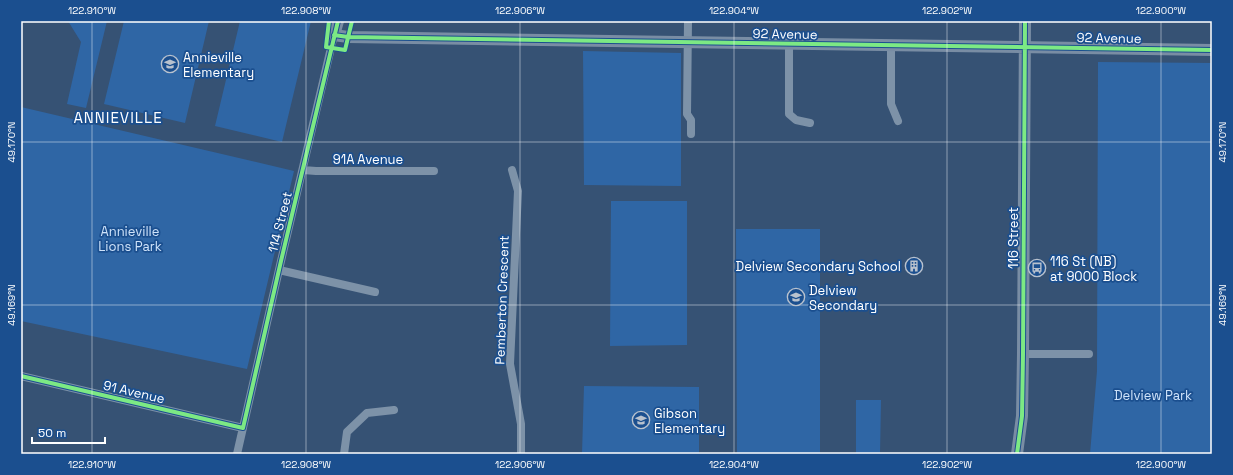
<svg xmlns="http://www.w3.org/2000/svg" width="1233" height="475" viewBox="0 0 1233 475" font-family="'Space Grotesk',sans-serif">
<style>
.green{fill:#2f66a5}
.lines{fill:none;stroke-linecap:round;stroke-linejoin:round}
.street{stroke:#7d92a8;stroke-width:8}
.secondary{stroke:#798da4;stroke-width:12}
.cycleway-casing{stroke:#1b4f8f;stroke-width:6}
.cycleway{stroke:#7ce984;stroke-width:4}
.ticks{fill:none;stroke:#fff;stroke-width:1;stroke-opacity:0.45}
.labels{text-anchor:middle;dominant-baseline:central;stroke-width:3.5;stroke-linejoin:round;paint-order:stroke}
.street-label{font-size:13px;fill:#fff;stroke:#1b4f8f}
.poi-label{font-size:13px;fill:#fff;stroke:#1b4f8f;text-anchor:start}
.park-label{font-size:13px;fill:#cfe3fa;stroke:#1b4f8f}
.quarter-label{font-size:15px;letter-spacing:1px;fill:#fff;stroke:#1b4f8f}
.neatline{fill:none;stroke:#fff;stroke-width:1.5}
.ticks-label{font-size:10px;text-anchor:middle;fill:#fff}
</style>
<rect width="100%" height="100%" fill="#365274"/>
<!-- green -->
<path class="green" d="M68 21H107L86 108 67 104 81 42Z
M124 21H209L185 123 104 104Z
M240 21H311L282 142 215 126Z
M583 51 681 53V186L584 185Z
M1098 62 1212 63V454H1090L1097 371Z
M21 107 294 171 247 369 21 321Z
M611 201H687V345L610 346Z
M736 229H820V454H737Z
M584 386 699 387V454H582Z
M856 400H881L880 454H856Z"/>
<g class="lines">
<!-- street -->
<path class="street" d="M688 21 687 114 691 120V134
M789 44V114L796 120 810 123
M891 45V104L898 121
M303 170 316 171H434
M512 170 518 191 510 364 521 424V454
M279 270 375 292
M1023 354H1089
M21 376 243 428
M237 454 281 261 334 35
M344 454 347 432 367 413 394 410"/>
<!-- secondary -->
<path class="secondary" d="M338 21 334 35 348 37 1212 50
M1017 454 1022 416 1023 354 1025 21"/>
<defs>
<path id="cycleway" d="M329 21 326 47 345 50 352 21
M334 35 348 37 1212 50
M21 376 243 428 281 261 338 21
M1017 454 1022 416 1023 354 1025 21"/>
</defs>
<!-- cycleway casing -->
<use href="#cycleway" class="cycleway-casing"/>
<!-- cycleway -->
<use href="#cycleway" class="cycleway"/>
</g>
<!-- ticks -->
<path class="ticks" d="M92 21V454M306 21V454M520 21V454M734 21V454M947 21V454M1161 21V454M21 142H1212M21 305H1212"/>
<!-- icons -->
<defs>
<symbol id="school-ring" viewBox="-11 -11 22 22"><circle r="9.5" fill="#1b4f8f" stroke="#b9c2ce" stroke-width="1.5"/><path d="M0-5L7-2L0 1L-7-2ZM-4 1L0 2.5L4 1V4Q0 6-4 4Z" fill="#b9c2ce"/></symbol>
<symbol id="building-ring" viewBox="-11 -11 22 22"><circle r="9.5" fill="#1b4f8f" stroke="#b9c2ce" stroke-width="1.5"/><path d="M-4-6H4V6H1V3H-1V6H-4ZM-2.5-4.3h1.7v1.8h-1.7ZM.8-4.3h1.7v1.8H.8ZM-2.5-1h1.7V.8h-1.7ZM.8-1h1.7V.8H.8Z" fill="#b9c2ce"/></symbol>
<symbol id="bus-ring" viewBox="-11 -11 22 22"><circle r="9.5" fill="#1b4f8f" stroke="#b9c2ce" stroke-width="1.5"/><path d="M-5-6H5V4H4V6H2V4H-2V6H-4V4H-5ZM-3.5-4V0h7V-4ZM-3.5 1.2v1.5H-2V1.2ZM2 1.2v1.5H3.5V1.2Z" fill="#b9c2ce"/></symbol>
</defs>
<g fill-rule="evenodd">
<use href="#school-ring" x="160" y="54" width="20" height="20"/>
<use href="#building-ring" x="904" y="256" width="20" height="20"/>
<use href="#bus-ring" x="1027" y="258" width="20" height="20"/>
<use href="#school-ring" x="786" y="287" width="20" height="20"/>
<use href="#school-ring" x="631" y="410" width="20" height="20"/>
</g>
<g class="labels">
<!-- street labels -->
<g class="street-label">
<text transform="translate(785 34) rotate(1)">92 Avenue</text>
<text transform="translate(1109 38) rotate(1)">92 Avenue</text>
<text x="368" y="159">91A Avenue</text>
<text transform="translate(280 222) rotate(-76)">114 Street</text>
<text transform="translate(1013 238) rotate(-90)">116 Street</text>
<text transform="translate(502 300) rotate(-88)">Pemberton Crescent</text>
<text transform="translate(134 392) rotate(13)">91 Avenue</text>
</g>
<!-- poi labels -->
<g class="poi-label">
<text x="183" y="57">Annieville<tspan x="183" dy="15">Elementary</tspan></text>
<text x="1050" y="261">116 St (NB)<tspan x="1050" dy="15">at 9000 Block</tspan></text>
<text x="901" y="266" text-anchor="end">Delview Secondary School</text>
<text x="809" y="290">Delview<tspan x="809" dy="15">Secondary</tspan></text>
<text x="654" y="413">Gibson<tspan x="654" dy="15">Elementary</tspan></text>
</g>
<!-- park labels -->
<g class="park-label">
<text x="130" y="231">Annieville<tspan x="130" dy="15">Lions Park</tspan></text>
<text x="1153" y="395">Delview Park</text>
</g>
<!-- quarter labels -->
<g class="quarter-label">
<text x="118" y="117">ANNIEVILLE</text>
</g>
</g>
<!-- border -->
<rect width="1233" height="475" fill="none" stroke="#1b4f8f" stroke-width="44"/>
<!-- scale -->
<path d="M32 437v6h73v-6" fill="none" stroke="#ffffff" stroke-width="2"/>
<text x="38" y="437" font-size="12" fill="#ffffff" stroke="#1b4f8f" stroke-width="3" paint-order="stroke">50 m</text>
<rect x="22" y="22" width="1189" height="431" class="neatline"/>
<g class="ticks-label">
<text x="92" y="14">122.910°W</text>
<text x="306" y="14">122.908°W</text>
<text x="520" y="14">122.906°W</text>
<text x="734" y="14">122.904°W</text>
<text x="947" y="14">122.902°W</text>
<text x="1161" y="14">122.900°W</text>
<text transform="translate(11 142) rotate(-90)" y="4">49.170°N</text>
<text transform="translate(1222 142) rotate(-90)" y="4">49.170°N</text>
<text transform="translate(11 305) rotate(-90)" y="4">49.169°N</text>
<text transform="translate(1222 305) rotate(-90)" y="4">49.169°N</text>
<text x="92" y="468">122.910°W</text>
<text x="306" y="468">122.908°W</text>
<text x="520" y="468">122.906°W</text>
<text x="734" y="468">122.904°W</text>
<text x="947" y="468">122.902°W</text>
<text x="1161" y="468">122.900°W</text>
</g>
</svg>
